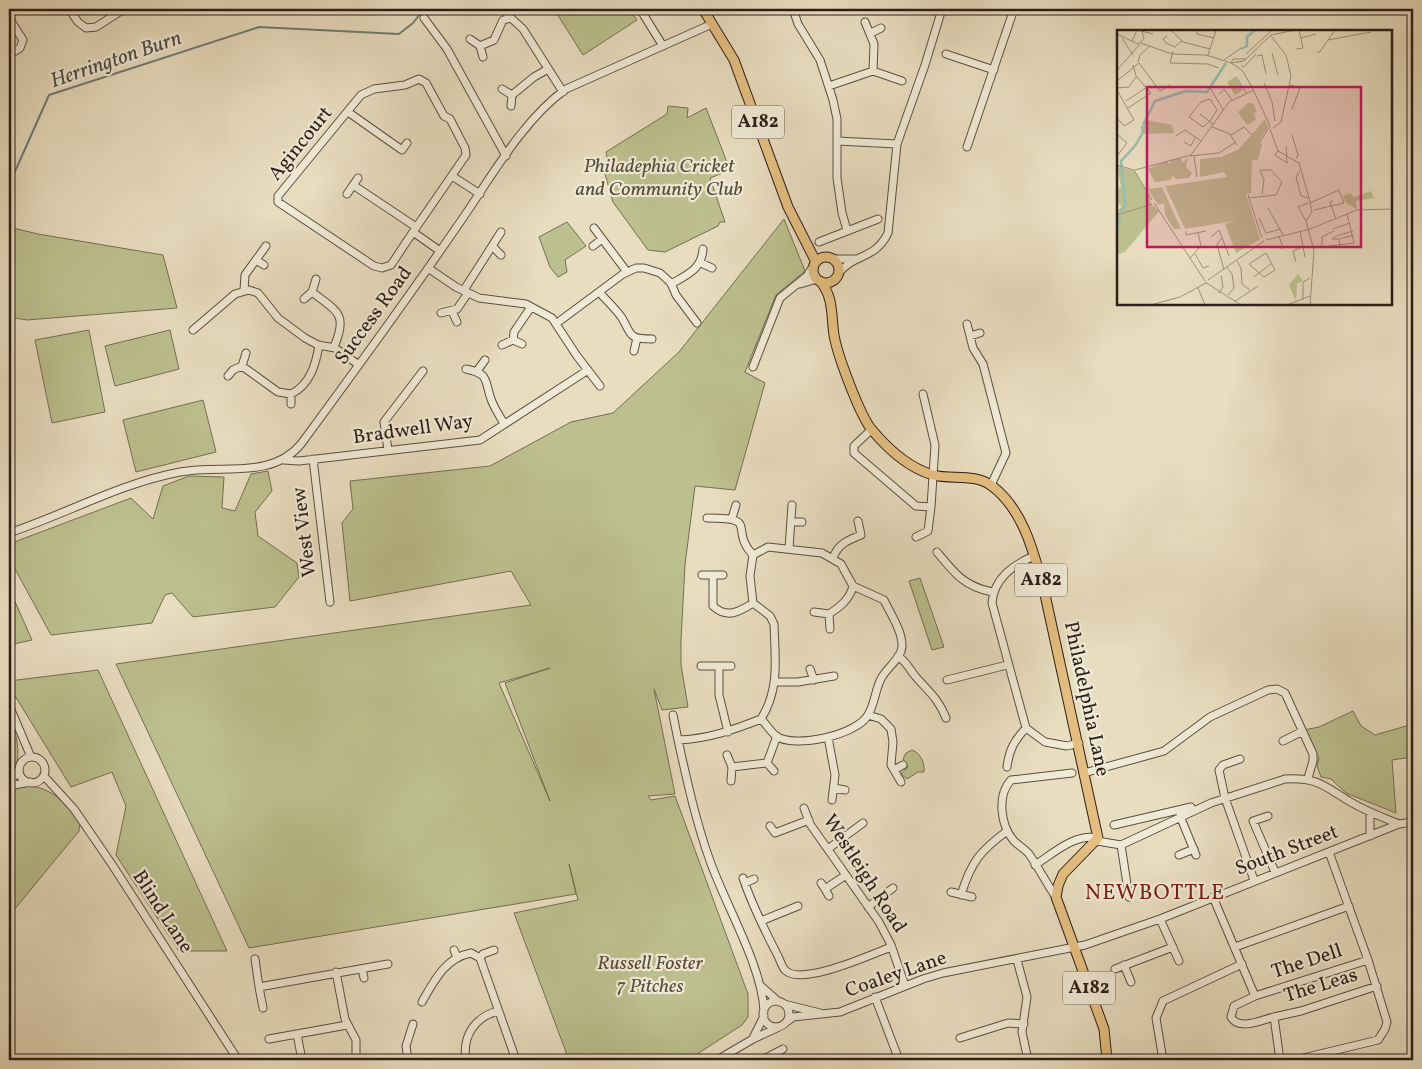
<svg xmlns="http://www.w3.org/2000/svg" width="1422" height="1069" viewBox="0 0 1422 1069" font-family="Vollkorn,serif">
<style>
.green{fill:#bcbf8e;stroke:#746e53;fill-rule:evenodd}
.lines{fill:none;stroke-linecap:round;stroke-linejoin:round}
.stream{stroke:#6d7d74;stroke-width:2}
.minor-casing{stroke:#5c4e42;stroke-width:9}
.major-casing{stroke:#2d1e18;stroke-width:11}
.minor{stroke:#f0e9d5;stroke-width:7}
.major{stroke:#e4be80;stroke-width:9}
.labels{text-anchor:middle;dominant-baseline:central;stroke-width:4.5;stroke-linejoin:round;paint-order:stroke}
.shield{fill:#f0e9d5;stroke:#685b51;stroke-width:1}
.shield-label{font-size:19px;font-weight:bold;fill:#2d1e18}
.street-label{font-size:20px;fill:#2d1e18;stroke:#f0e9d5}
.park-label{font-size:20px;font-style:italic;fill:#584e3b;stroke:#f0e9d5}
.water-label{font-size:21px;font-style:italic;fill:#4d4d46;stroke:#f0e9d5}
.quarter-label{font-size:22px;letter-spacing:1px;fill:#7a1f14;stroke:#f0e9d5}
.inset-river{fill:none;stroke:#97bcb1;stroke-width:2.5}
.inset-road{fill:none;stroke:#9d917c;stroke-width:1}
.view{fill:#c2185b;fill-opacity:0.15;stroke:#c2185b;stroke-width:2.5}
.inset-edge{fill:none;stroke:#2d1e18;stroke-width:2.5}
</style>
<rect width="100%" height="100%" fill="#e8ddbf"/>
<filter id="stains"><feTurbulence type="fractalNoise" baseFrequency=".004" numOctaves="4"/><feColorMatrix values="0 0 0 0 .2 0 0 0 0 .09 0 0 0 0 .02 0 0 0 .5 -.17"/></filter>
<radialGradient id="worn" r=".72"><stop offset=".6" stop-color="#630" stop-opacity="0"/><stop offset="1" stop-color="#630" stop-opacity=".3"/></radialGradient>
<!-- green -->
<path class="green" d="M554 9H629L637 20 583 55Z
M668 106 688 108 687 118 706 108 730 170 710 178 725 222H720L718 226 665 252 648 250 613 202 603 167 608 163 606 152 667 114Z
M784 219 805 271 776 295 745 372 765 383 735 490 695 486 685 565 681 640V665L688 707 662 710 654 689 675 794 648 796 651 800 675 796 748 994V1017L742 1025 688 1060H569L514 913 578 900 569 864 576 894 249 948 116 664 531 605 511 571 350 601 342 523 353 509 350 481 490 466 571 422 613 413 679 352ZM550 668 505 683 550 801 499 683Z
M567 222 586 246 565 260 567 272 558 277 550 267 539 237Z
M9 227 38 234 163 255 177 308 27 320 9 317Z
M89 330 105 412 52 423 35 340Z
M170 330 179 369 115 386 105 346Z
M203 400 216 452 136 472 123 420Z
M268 471 272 491 255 512 258 536 297 563 299 577 275 607 193 617 172 593 165 595 152 623 51 635 9 558V544L131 498 153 519 163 486 189 476 224 477 222 508 235 511 251 474Z
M920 578 944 647 932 650 909 581Z
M9 588 32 640 9 645Z
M98 670 227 951H179L116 855 126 806 112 772 71 787 9 686V681Z
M1353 711 1361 726 1375 735 1413 724V757L1392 760 1396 813 1346 793 1331 779 1321 777 1317 766 1319 758 1304 730 1319 727Z
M9 713C15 729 22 752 15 769L25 786C51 786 64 802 80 821L79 831 9 916Z
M912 750C921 753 925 764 924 772H918L907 779 901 774 908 767 903 759 906 753Z"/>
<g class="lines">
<!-- stream -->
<path class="stream" d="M9 185 49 95 259 27 399 34 413 23 424 9"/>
<defs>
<path id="minor" d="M69 9 78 22 86 28 96 27 124 9
M640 9 663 46
M793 9 798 24 820 60 833 100 837 119V178L842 213 847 230
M9 18 23 40 20 48 9 55
M424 18 447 49 506 156
M507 19 510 9
M865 22 874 44 873 71
M871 33 881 28
M470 39 480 46 483 57
M480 46 494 40 503 20 511 18 523 29 563 92
M946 54 994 70
M829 86 873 71 902 81
M502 89 512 95 511 106
M512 95 534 77 548 69
M348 112 402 150 407 143
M837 141 897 144
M967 147 1014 9
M452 176 480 194
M353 185 416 227
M347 194 358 178
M594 228 627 272
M413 232 391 265 382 268 374 266 278 202V196L361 95 374 89 405 85 419 79 426 83 444 116 450 119 465 148 466 155 413 232 440 251
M819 242 878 219
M593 246 602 239
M493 247 501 255
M833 259H854
M256 260 264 265
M701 263 712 268
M428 268 456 287 479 298 526 304 552 318 577 356 600 386
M838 274C854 253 875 260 888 233L897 144 925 65 942 9
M671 284C687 275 702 269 703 249
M800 284 817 279
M244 290 245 275 266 246
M464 290 501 232
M312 292C338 312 348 314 334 347
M600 293C607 301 616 309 622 318 632 335 628 339 652 339
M304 299 312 292 316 279
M452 311 457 322
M441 313 457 309 468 293
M557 323 623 274 636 268H644L660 273 671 283 676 295 697 323
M967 324 973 348 983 364 1006 453 991 485
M193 330 235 294 249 290 258 293 278 318 305 338 318 345 335 348 359 365
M970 336 980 333
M513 340 514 332 531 307
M502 345 513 340 522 344
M634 351 637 338
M242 366 278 392 291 394C310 385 316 364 319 345
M753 367 780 298 807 276 814 265
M466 369C490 374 484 380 491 399 494 408 500 416 504 424
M477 371 485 360
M228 376 233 370 242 366 246 353
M291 394V404
M871 430 854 446V453L916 506 931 507 935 445 923 394
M388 450 384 422 423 371
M313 459 330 602
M284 460 299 461 480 440 588 370
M707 518C761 518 728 528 753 555
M732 518 736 505
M792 522H802
M9 533C66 514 121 483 180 472 222 464 271 480 301 444 354 372 406 301 456 228 488 183 521 121 566 89L712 24
M916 537 928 531 931 507
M789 549 792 505
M937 552C955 574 964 586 992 592
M1034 556C1013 565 994 578 992 603L1026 728 1045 742 1067 746 1079 743
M833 558C838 544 848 540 861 535L858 521
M702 575H723
M713 575V606C727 619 739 612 753 603
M814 612 829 614C840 607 850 599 853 586
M829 614 830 629
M898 656C907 662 909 669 916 677 929 692 938 698 946 718
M701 666H731
M719 666V695L728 732
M810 669 814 680
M947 680 1007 665
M775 682H798L834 676
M9 705 31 757
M673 715 678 740C708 739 733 730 761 719 766 724 771 732 776 736 794 749 857 735 868 715 875 704 875 690 881 679 886 668 901 659 902 647 903 632 890 613 884 600L853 586 841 564 822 553 768 547 753 555 750 576 753 603 770 616 774 624C775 658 780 689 761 719
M868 715 881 719 891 729 893 742 891 765 901 782
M828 737 835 775 832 800
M678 740C687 781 696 822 710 861 726 906 762 966 764 1011
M1283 741 1301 732
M727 755 732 767 731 781
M19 770a13 13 0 1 1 26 0a13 13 0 1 1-26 0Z
M1240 759 1223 765 1219 770 1225 798 1254 880
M767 763 777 736
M732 767 767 763 774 771
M1007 767C1009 750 1014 741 1026 728
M894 770 903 765
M1084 773 1164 751 1210 717 1268 690 1277 689 1285 693 1313 754V761L1308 778
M44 776 74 809 113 866 238 1060
M9 783 19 770
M9 786 30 782
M834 788 845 790
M804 808 810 824 879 922 891 945 905 986
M1370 812V836
M1180 816 1196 855
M1268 816 1253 821 1275 872
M1114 825 1191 807
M770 826 775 833 809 820
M1097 841 1121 845 1211 803 1285 779C1317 777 1324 786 1349 801 1365 811 1382 817 1399 824
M1121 845 1129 897
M828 849 863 823
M1179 855 1194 849
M1035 865C1054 853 1075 833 1098 838
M743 878C752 905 765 931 778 956 780 960 782 967 785 970 801 987 872 954 891 947
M745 883 754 879
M821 883 825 889 846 875
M825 889 829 896
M951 892 972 897
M961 895C971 862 980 851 1007 831
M1056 897C1046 883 1039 868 1029 854 1025 849 1019 846 1014 841 1000 825 997 795 1011 780L1072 773
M1213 897 1255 996
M868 907 893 888
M1160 919 1179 961
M761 921 798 906
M1235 947 1349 906
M454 950 457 957
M480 958 483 954 494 950
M255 959 259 987 388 964
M1017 960 1027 997 1022 1032 1028 1060
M1124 965 1131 982
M362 969 364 978
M1115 969 1173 947
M336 972 345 1019 356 1040V1060
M761 986 779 1002
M259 987 263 1008
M875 997 899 1060
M763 1014a13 13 0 1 1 26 0a13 13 0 1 1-26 0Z
M422 1002C434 981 445 958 471 953L480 958 516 1060
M784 1004 820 1013
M1274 1017 1301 1011 1377 986
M788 1021 793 1017 840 1012 923 979 943 973 1085 945 1160 919 1399 824 1413 822
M297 1034 302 1060
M753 1038 764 1016
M960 1038 1008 1023 1024 1024
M269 1039 347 1025
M408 1060 406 1046 413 1024
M466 1060C462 1036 475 1017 498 1011
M717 1060 753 1039 779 1027
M762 1060 783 1049
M1163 1060 1156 1018 1163 1001 1242 964
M1280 1060 1274 1017C1262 1020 1238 1031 1231 1017L1234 1006 1255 996 1368 960
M1295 1060 1378 1040 1385 1029 1387 1022 1368 960 1329 852"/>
<path id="major" d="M703 9 734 60 788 207 816 262
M813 270a13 13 0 1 1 26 0a13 13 0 1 1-26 0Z
M820 281C834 297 831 316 834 335 837 354 860 416 872 430 888 449 909 468 933 475 952 480 974 473 992 486 1024 510 1034 554 1044 590L1098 838 1063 874 1058 886 1056 897 1104 1029 1107 1060"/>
</defs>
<!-- minor casing -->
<use href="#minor" class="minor-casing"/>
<!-- major casing -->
<use href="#major" class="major-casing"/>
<!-- minor -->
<use href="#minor" class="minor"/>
<!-- major -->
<use href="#major" class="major"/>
</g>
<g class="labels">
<!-- shield labels -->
<g class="shield">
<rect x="732" y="105.5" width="52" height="33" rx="4"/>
<rect x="1015" y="563.5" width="52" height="33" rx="4"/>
<rect x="1063" y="971.5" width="52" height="33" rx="4"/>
</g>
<g class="shield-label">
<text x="758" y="122">A182</text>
<text x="1041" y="580">A182</text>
<text x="1089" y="988">A182</text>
</g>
<!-- street labels -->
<g class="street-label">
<text transform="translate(301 144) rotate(-51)">Agincourt</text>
<text transform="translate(374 316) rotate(-54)">Success Road</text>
<text transform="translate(413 430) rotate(-8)">Bradwell Way</text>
<text transform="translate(305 532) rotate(-97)">West View</text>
<text transform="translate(1086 699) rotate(78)">Philadelphia Lane</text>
<text transform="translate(1287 851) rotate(-21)">South Street</text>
<text transform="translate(864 874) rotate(57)">Westleigh Road</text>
<text transform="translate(162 912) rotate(57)">Blind Lane</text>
<text transform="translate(1307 962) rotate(-18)">The Dell</text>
<text transform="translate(896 975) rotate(-19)">Coaley Lane</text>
<text transform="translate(1321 986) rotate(-17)">The Leas</text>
</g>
<!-- park labels -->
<g class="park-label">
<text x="659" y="167">Philadephia Cricket<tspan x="659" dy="23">and Community Club</tspan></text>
<text x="650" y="964">Russell Foster<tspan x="650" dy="23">7 Pitches</tspan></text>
</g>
<!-- water labels -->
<g class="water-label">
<text transform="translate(116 60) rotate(-19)">Herrington Burn</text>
</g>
<!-- quarter labels -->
<g class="quarter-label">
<text x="1155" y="893">NEWBOTTLE</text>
</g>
</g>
<!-- overview -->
<g transform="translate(1117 30)">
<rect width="275" height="275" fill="#e8ddbf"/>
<path d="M118 47 126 60 118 65 110 52ZM131 73H136L140 82 137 83 139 90 130 95 121 82ZM148 89 151 97 142 112 145 114 141 130H135L134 163 129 164 143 209 119 223 108 194 117 191 68 199 48 156 110 147 107 142 83 147V129L104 127 122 119ZM30 90 55 95 57 103 28 104 24 98ZM71 127 69 137 75 143 72 148 59 149 56 146 53 150 38 152 31 139 50 131 53 134 55 130 64 128 66 133ZM0 136 18 141 32 165 34 174 42 181 8 222 0 225V182L5 176 0 173V158L4 157ZM45 157 64 199H57L48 185 47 173 41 175 31 159ZM254 161 257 168 239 171 240 179 229 173 226 166 233 163 237 167ZM181 244 186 251 180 254 179 271 172 255Z" fill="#bcbf8e"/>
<path class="inset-river" d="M124 19 130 16V7L138 0M26 95 38 71 69 61 90 62 109 33M4 182 8 175 4 131 18 116 26 102 25 96M0 202 3 187"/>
<path class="inset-road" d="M54 0 66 12 93 19M80 0V4L97 8M0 4 21 14 27 9 25 1M50 6 46 9 49 13 58 17 65 11M154 6 169 25 174 46 164 92 156 98M5 8 16 25M184 8 199 4M211 10 254 2M15 11 20 0 36 4M24 13 55 24 89 25 114 33 125 40 135 57 153 96M179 19 186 18 182 0M56 21 53 33 91 34 102 38M200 21 202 23 218 0M155 23 161 45M129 24 154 1M91 25 99 0M140 26 145 25 149 44M107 30 124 18M21 32 23 25 33 16M114 33 116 29H129M114 33 127 31 154 5 178 0M124 35 127 37 139 24M0 40 23 14M119 47 130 64M0 51 22 33 43 61 53 55M147 53 155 72 158 91M173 55 183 58 175 79M0 58 12 57 19 47M94 59 106 80M0 60 17 90 7 96 0 88M102 64 107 59 115 70M9 71 30 57M11 78 34 63 19 46 16 35M83 84 96 94M92 92 86 97 72 87 84 72 93 69 100 80 93 91M95 97 113 104 120 115M153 99 161 121 182 133 192 168 195 182 189 191 197 221 193 275M0 104 10 113 0 126M114 105 127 97 135 105M175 105 181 125 179 129M59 106 68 100 84 111M67 112 74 116 78 108M143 112 153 96M161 121 158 125 170 133 169 116M73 126 102 123 119 112M77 126 80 147M0 135 17 140 35 170M18 140 74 125 112 72 137 60M183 141 179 147 184 166 192 168M131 164 132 168 159 165 165 152 154 140H143L147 150 145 164M132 168 145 208M216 171 213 172 219 189M37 173 88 251M193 173 222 160 227 173M151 178 166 205M197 180 227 173M0 185 35 174M142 188 149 203 164 199M189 191 181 177 191 173M216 199 233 193M69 201V205L89 201M183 201 188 227M217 201 205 207V217L237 213 230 184M162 206 166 218H162M219 206 215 209H222L223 216M219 206 236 201M94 207 102 200 112 226M105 208 100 214 107 240M222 209 237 205M149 210 193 199 240 180 275 179M149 223 158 240 147 247 132 234ZM78 224 86 238 92 236M73 228 84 216 81 203M120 231 124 238 125 254 133 260M179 232 176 221 185 217M110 237 115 244 117 258 111 265M137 247 155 233M91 250 147 211M88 252 124 275M81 258 88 275M102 263 106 257 104 246M186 269V252L193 248M117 272 141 256M34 275 63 267 89 253M170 275 193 266"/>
<path class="view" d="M30 57H244V217H30Z"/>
<rect width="275" height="275" class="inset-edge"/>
</g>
<!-- margin -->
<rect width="1422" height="1069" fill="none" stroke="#e8ddbf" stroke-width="30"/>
<rect x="10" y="10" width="1402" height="1049" fill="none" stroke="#2d1e18" stroke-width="2.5"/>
<rect x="15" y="15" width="1392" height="1039" fill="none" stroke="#2d1e18"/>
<rect width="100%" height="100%" filter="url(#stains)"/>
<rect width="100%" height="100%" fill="url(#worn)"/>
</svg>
